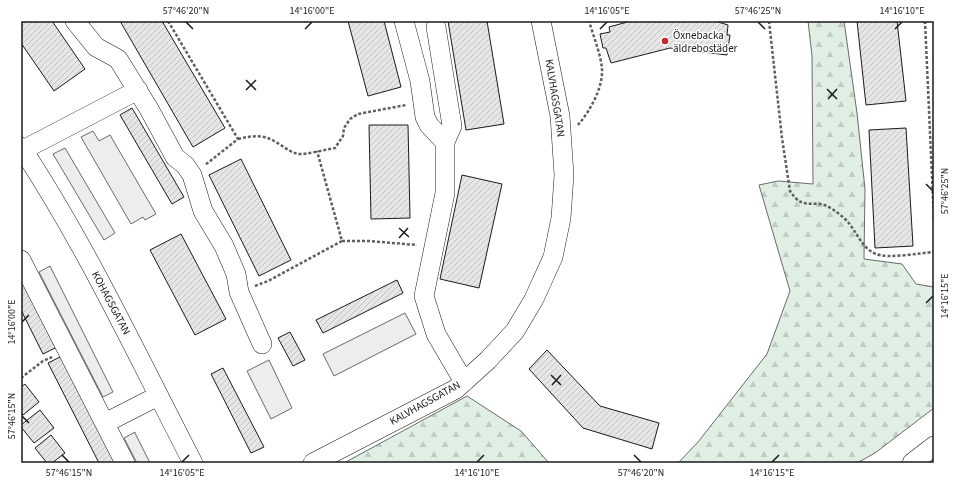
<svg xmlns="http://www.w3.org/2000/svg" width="955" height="484" viewBox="0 0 955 484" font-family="'Source Sans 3',sans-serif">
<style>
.forest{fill:url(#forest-firs);stroke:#6a6a6a}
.parking{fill:#ededed;stroke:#6a6a6a}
.building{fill:url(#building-hatch);stroke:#1a1a1a}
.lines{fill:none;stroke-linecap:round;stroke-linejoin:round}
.minor-casing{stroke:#1a1a1a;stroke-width:20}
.path{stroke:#5f5f5f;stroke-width:2.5;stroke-dasharray:3 2;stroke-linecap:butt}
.minor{stroke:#fff;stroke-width:19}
.ticks{fill:none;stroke:#1a1a1a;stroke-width:1.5}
.poi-dot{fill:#c62828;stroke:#fff;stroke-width:1.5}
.labels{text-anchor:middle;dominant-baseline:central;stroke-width:3;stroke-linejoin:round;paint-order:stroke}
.poi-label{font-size:11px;fill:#1a1a1a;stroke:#fff;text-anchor:start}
.street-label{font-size:11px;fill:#1a1a1a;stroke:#fff}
.neatline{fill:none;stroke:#1a1a1a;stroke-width:1.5}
.ticks-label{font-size:10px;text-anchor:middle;fill:#1a1a1a}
</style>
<defs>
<pattern id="forest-firs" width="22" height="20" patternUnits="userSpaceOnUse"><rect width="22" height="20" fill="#e0efe3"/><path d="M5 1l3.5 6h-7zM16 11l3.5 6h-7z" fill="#c0ccc2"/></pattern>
<pattern id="building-hatch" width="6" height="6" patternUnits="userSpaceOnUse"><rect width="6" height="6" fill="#e6e6e6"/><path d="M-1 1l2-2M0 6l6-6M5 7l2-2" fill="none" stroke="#c5c5c5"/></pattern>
</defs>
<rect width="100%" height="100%" fill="#fff"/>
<!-- forest -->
<path class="forest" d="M808 21H844L857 113 865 189 864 259 902 264 916 284 934 287V408L875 453 857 463H678L698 442 767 354 790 291 759 185 778 181 813 184 812 56Z
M467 396 521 431 549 463H344Z"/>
<!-- parking -->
<path class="parking" d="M93 131 99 141 110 135 156 214 145 220 143 217 131 224 81 137Z
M65 148 115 233 104 240 53 154Z
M50 266 113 392 103 397 39 272Z
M405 313 416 334 334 376 323 354Z
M269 360 292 408 271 419 247 371Z
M135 432V433L150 463H137L124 438Z"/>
<!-- building -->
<path class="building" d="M21 21H52L85 69 54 91 21 43Z
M120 21H162L225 128 193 147Z
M348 21H384L401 87 368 96Z
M448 21H487L504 124 466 130Z
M631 21H715L728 25 727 35H730L727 55 670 48 611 63 606 48H603L600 34 610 32 609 27Z
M857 21H897L906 101 866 105Z
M132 108 184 197 172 204 120 115Z
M369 125H408L410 218 371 219Z
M906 128 913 246 875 248 869 130Z
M241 159 291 260 259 276 209 175Z
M462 175 502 184 479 288 440 279Z
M181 234 226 319 195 335 150 250Z
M21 278 57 347 43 354 21 310Z
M397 280 403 293 323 333 316 320Z
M290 332 305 360 293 366 278 338Z
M547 350 600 406 659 423 652 449 583 428 529 369Z
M62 356 116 463H99L48 363Z
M223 368 264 447 251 453 211 374Z
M25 384 39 402 23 415 21 412V387Z
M40 410 54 428 34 443 21 427V425Z
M51 435 65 453 52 463H47L35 448Z"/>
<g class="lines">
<defs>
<path id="minor" d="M75 21 96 47 118 59 149 109 175 157 185 165 192 175 203 211 224 246 236 274 239 292 262 344
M404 21 420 81 425 117 429 125 445 142V193L424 296 436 334 464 382
M436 27 452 126 445 142
M21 147C87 247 138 357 193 463
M23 150 138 90
M21 260 125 463
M105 423 158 396
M313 463 456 389 488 360 515 331 534 299 553 257 561 218 564 175 560 116 541 21
M912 463 934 446"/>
</defs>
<!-- minor casing -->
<use href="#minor" class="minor-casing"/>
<!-- path -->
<path class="path" d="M168 21 238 139 205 165
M769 21 782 138 790 191C805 214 814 196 832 209 837 212 842 216 846 220 857 231 861 248 876 254 888 259 920 253 934 252
M925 21 934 221
M578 125C590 111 603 88 602 69 601 55 593 35 589 21
M238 139C251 136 262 134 274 141 282 145 289 152 298 154 306 155 327 149 335 148L343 136 344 128 350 119 358 114 406 105
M342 241H369L417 245
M255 286 268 281 342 241 317 151
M21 378 43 361 52 357"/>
<!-- minor -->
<use href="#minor" class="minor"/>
</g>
<!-- ticks -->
<path class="ticks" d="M186 22 193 29M758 22 765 29M305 29 312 22M600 29 607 22M895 29 902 22M246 80 256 90M827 89 837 99M246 90 256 80M828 99 837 89M926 184 933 191M399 228 409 237M399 238 408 228M926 303 933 296M22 322 29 315M551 375 561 385M552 385 561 375M22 416 29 423M62 455 69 462M634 455 641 462M182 462 189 455M477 462 484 455M772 462 779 455"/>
<!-- markers -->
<circle class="poi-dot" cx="665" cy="41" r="4"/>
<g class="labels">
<!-- poi labels -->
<g class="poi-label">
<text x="673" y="35">Öxnebacka<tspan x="673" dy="13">äldrebostäder</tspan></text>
</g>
<!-- street labels -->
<g class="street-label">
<text transform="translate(555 98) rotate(81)">KALVHAGSGATAN</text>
<text transform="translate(111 303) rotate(62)">KOHAGSGATAN</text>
<text transform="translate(425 403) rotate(-29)">KALVHAGSGATAN</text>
</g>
</g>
<!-- border -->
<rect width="955" height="484" fill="none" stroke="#ffffff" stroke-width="44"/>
<rect x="22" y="22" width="911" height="440" class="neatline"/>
<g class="ticks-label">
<text x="186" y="14">57°46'20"N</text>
<text x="312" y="14">14°16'00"E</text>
<text x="607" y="14">14°16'05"E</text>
<text x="758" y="14">57°46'25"N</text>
<text x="902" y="14">14°16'10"E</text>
<text transform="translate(944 191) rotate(-90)" y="4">57°46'25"N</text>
<text transform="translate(944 296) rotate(-90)" y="4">14°16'15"E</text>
<text transform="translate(11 322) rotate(-90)" y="4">14°16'00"E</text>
<text transform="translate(11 416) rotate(-90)" y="4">57°46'15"N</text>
<text x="69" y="476">57°46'15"N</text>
<text x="182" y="476">14°16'05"E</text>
<text x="477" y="476">14°16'10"E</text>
<text x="641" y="476">57°46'20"N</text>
<text x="772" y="476">14°16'15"E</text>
</g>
</svg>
